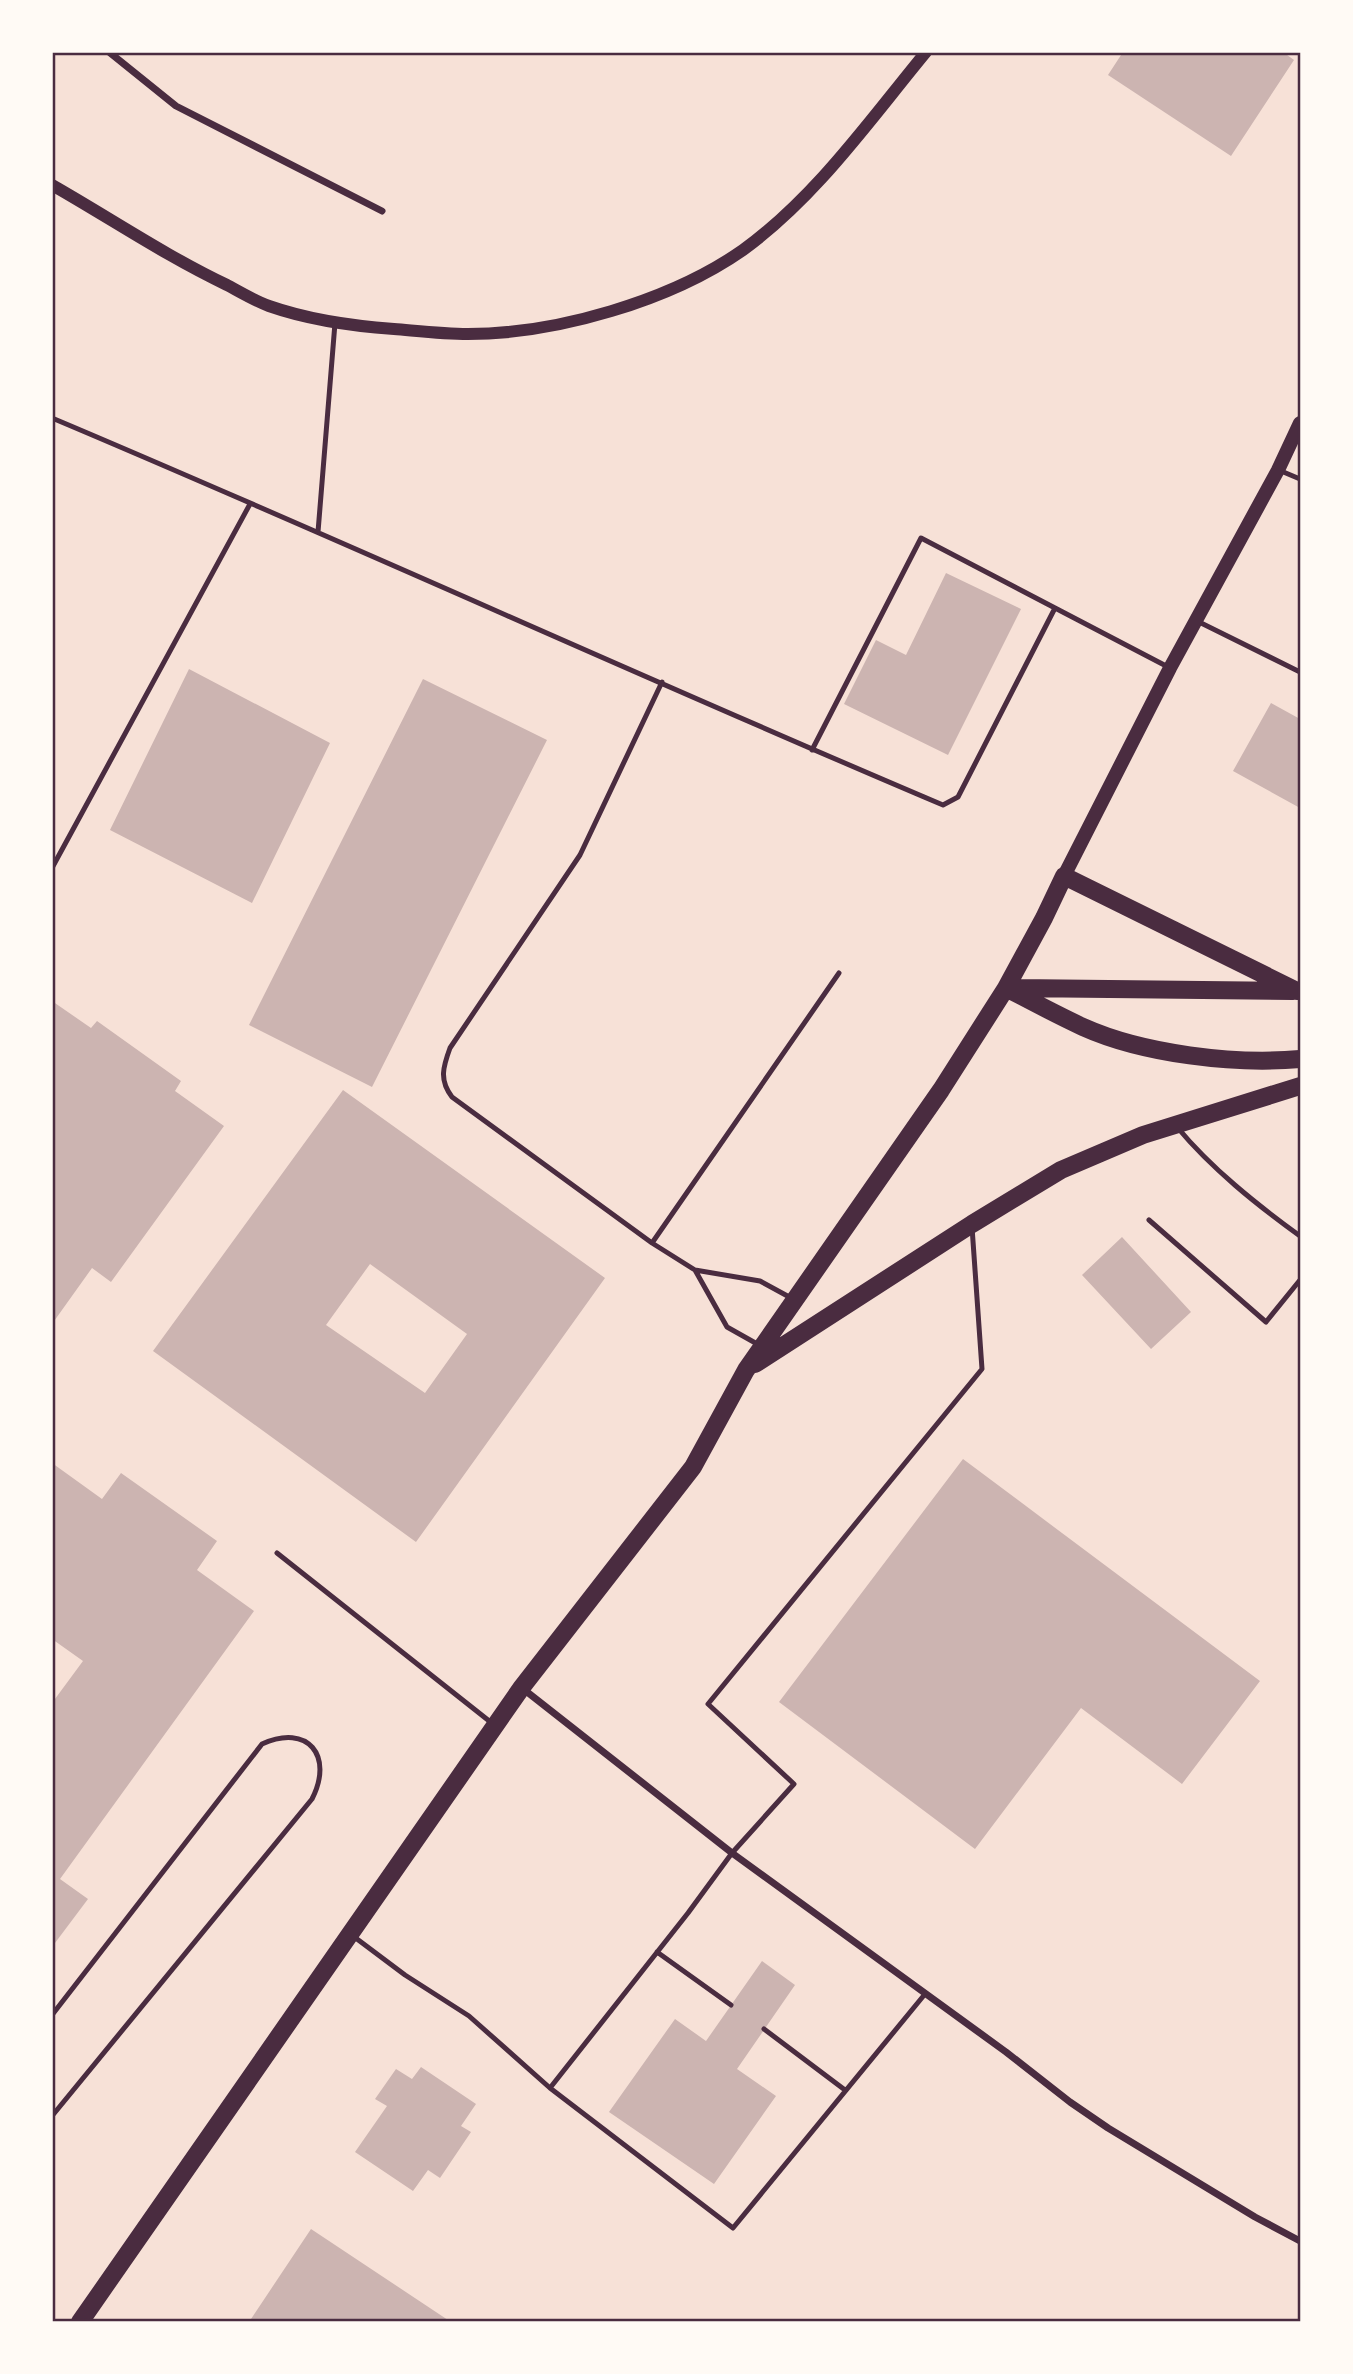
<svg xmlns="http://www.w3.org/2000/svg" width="1353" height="2374" viewBox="0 0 1353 2374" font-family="Literata,serif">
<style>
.building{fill:#ccb4b1;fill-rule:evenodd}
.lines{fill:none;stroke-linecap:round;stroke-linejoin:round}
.service{stroke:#4a2c40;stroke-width:5}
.minor{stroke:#4a2c40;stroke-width:7}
.tertiary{stroke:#4a2c40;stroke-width:12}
.secondary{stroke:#4a2c40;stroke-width:14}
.primary{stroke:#4a2c40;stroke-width:18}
.neatline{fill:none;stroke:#4a2c40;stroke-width:2.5}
</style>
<rect width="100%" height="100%" fill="#f7e1d7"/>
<!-- building -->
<path class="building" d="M1123 52H1283L1294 60 1231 156 1108 75Z
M946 573 1021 609 948 755 844 704 876 640 906 655Z
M189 669 330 743 252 903 110 830Z
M423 679 547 740 372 1087 249 1025Z
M1271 703 1300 719V808L1233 771Z
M52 1001 91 1028 97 1021 181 1081 175 1091 224 1126 111 1282 92 1268 52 1324Z
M343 1090 605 1278 416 1542 153 1351ZM370 1264 467 1334 425 1393 326 1325Z
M1122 1237 1191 1312 1151 1349 1082 1275Z
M963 1459 1260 1681 1182 1784 1081 1708 975 1849 779 1702Z
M52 1463 102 1499 121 1473 217 1541 197 1570 254 1611 60 1879 88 1899 52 1947V1703L83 1661 52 1639Z
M762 1961 795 1985 737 2069 776 2096 714 2184 609 2112 675 2019 706 2041Z
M421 2067 476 2104 461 2126 471 2132 440 2178 428 2170 413 2191 355 2152 387 2106 375 2099 396 2069 412 2079Z
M311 2229 451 2322H249Z"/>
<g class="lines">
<!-- service -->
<path class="service" d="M52 418C351 544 645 679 943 805L958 797 1055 608
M1281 471 1300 479
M318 532 335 323
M1197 621 1300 672
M662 682 580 855 450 1048C443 1067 439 1080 452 1097L652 1243 695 1270 760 1281 793 1299
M812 750 921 538 1170 668
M52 868 250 504
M1177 1127C1212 1169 1256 1204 1300 1236
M1149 1220 1266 1322 1300 1280
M652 1243 839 973
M695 1270 727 1327 759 1345
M277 1553 493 1724
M353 1936 405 1975 469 2016 550 2088 733 2228 925 1994
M657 1952 731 2005
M52 2015 262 1744C308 1723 334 1756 312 1799L52 2116
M764 2029 845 2090
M550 2088 688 1913 732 1853 794 1784 708 1704 982 1369 972 1227"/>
<!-- minor -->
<path class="minor" d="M109 52 176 106 382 211
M522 1688 732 1853 1006 2052 1070 2102 1108 2128 1255 2217 1300 2241"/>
<!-- tertiary -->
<path class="tertiary" d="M52 185C110 218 166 256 227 285 240 292 255 301 269 306 309 320 352 326 394 329 418 331 443 334 468 334 556 334 670 301 743 250 816 197 869 121 926 52"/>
<!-- secondary -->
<path class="secondary" d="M1064 876 1170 668 1278 470 1300 423"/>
<!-- primary -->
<path class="primary" d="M1006 988C1031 1001 1057 1015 1083 1027 1143 1054 1235 1065 1300 1059
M1013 988 1293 991
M755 1364 972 1224 1061 1170 1143 1135 1300 1086
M80 2322 522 1687 693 1467 746 1370 941 1090 1006 988 1044 918 1064 876 1297 991"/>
</g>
<!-- border -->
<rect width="1353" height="2374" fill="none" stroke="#fffaf5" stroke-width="108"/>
<rect x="54" y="54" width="1245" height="2266" class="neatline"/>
</svg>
